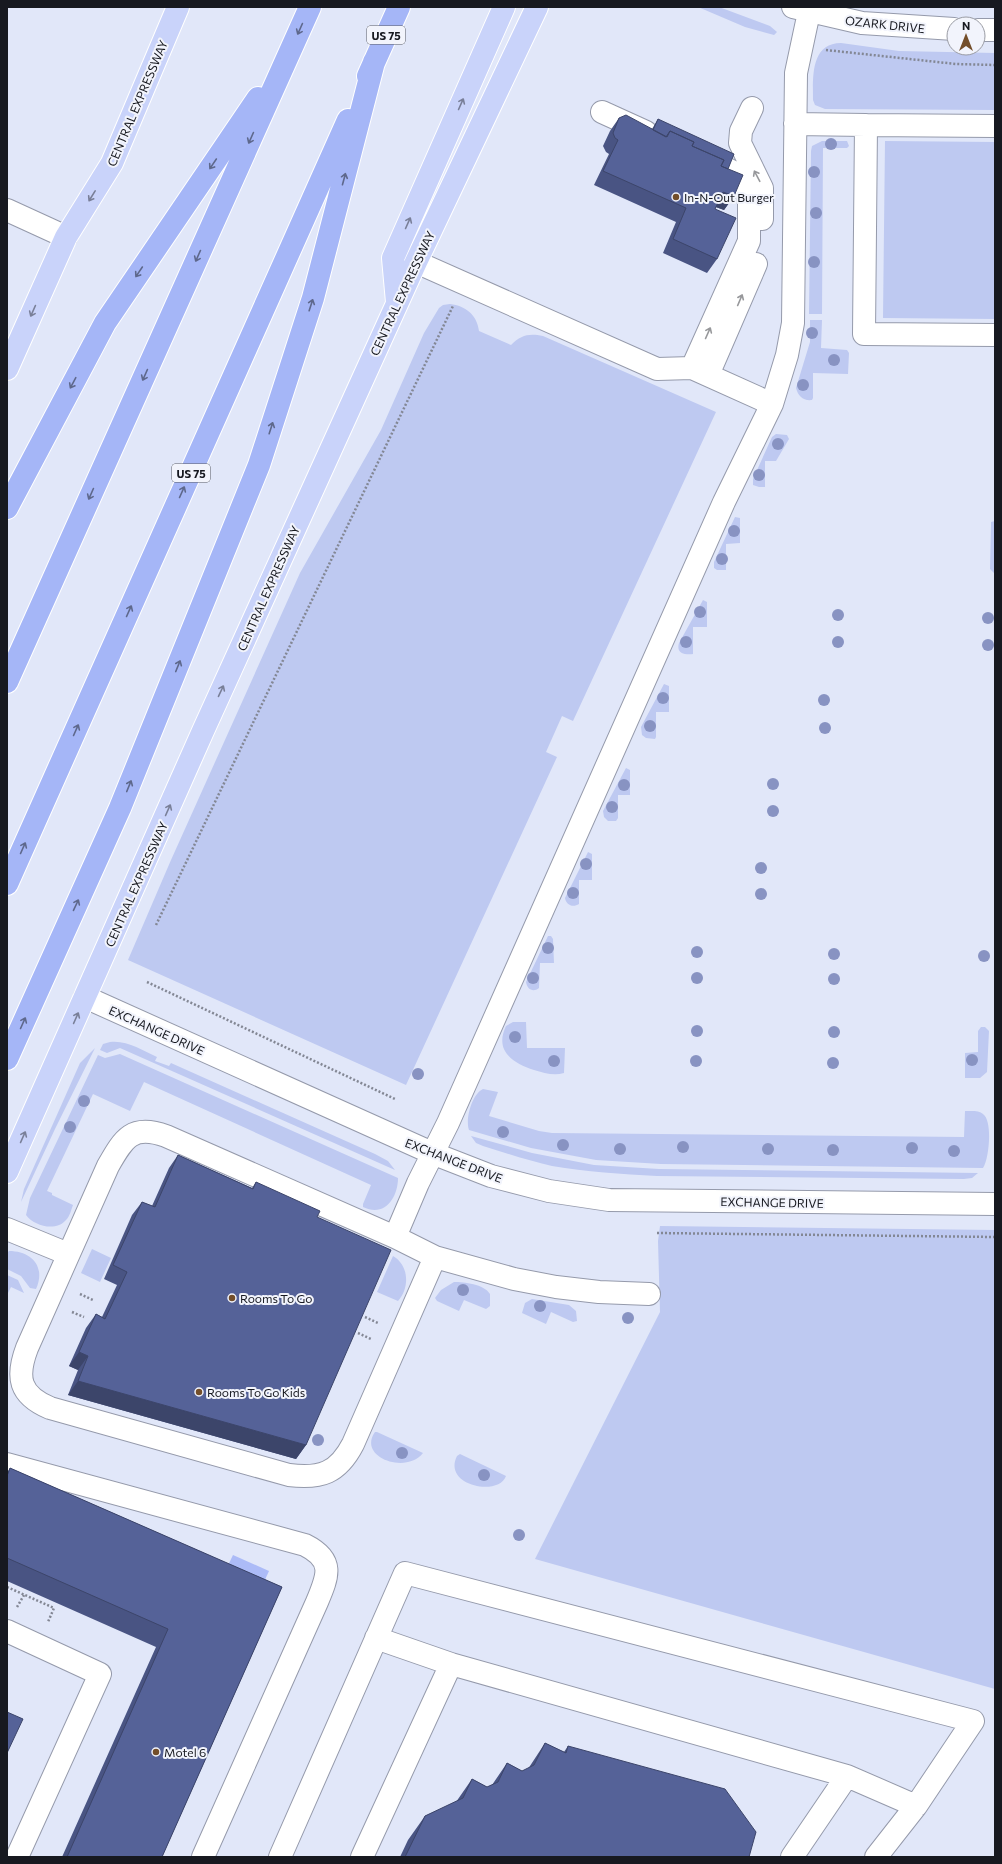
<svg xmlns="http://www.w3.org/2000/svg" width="1002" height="1864" viewBox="0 0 1002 1864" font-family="Commissioner,sans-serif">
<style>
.green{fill:#bec9f1}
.water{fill:#acbbf7}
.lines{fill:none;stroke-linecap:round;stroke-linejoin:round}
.minor-casing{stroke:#959aab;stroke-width:24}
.major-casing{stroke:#fff;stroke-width:24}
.highway-casing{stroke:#fff;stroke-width:24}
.path{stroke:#838794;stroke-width:2.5;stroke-dasharray:2 2;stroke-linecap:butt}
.minor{stroke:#fff;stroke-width:22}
.major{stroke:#c9d3fa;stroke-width:22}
.highway{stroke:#a5b6f7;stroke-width:22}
.tree{fill:#8893c2}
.wall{fill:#495483}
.shaded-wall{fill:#3c456a}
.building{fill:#556298;stroke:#3c456a}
.oneway{stroke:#5e688c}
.oneway2{stroke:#797f98}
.oneway3{stroke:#97989b}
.poi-dot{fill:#734e2a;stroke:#f2f4fc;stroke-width:1.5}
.labels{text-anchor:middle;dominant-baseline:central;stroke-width:4;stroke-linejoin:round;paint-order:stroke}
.shield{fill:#f2f4fc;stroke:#595b62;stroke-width:1}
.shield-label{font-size:11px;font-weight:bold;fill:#171920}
.street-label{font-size:12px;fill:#171920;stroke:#f2f4fc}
.poi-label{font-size:12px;fill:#171920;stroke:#f2f4fc;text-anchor:start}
</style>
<rect width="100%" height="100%" fill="#e1e7f9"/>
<!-- green -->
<path class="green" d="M698 7H719L770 26 777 32 774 35 745 27Z
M841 43 899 51 995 53V110L825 109 815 105 813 100C813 79 810 43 841 43Z
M822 141H847L849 146 847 148H823L822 314H809L811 151 812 146Z
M885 141 995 142V319L883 318Z
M450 304C466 306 477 315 479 331L511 345C521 335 529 333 543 336L716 412 573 721 562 716 546 752 557 757 406 1085 128 960 171 860 300 573 381 430 424 333 439 308 443 305Z
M810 320H822L821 348 847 350 849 353 848 374 813 373V398L812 400C803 401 798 396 796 388L810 342Z
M776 434 787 435 789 439 776 461H765V487H759L753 485V479L772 437Z
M735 517 740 518V543L726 544V570H717L714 568V562Z
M995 521V574L990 569 991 526V522Z
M703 600 707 602V627H693V654C684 655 676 653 679 643Z
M664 684 669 686V712H656V737L655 739 646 738 642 735 641 727Z
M626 768 630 770V795H618V818L616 821H608L604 817 603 811Z
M588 852 592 854V880H579V904C573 908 566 905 565 898Z
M548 936H551L553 939 554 963H540L539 988C533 993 527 989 526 982Z
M513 1022H526L527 1048H565L564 1073C554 1076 544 1073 534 1070 513 1063 494 1051 506 1026Z
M981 1027H985L989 1031 987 1072 980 1078H965V1053L978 1052V1031Z
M110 1042C127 1040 142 1050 157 1057L155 1061 169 1066 171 1063 375 1154 388 1161 395 1170 120 1048 107 1053 100 1050 103 1044Z
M95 1048 55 1129 21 1202 24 1189 80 1063Z
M120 1054 398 1178C398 1197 385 1218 363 1207V1204L371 1185 144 1082 130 1111 93 1094 47 1191 52 1193V1195L73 1205C71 1210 70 1216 66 1220 56 1232 34 1226 26 1215L30 1198 98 1055 105 1058Z
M483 1089 498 1092 489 1116 539 1131 552 1133 964 1137 965 1111C971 1111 979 1110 983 1114 993 1121 989 1159 983 1168L661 1164 596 1160 531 1148 469 1130C465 1119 472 1094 483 1089Z
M471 1136 532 1153 594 1165 659 1169 978 1173 972 1178 964 1179 657 1176C622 1174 586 1172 552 1166 529 1161 506 1153 483 1146L476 1143Z
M660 1226 995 1230V1689L535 1559 660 1312 658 1241Z
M92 1249 111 1258 100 1282 81 1273Z
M9 1251C32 1251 46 1267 36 1289L30 1288 21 1276 7 1269V1253Z
M393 1256C409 1265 410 1288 398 1301L377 1292Z
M7 1275 18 1280 24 1293 11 1287 7 1295Z
M454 1282C464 1282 484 1284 490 1294V1306L486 1309 464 1300 459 1311 437 1301 435 1298 441 1290Z
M532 1299 569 1305 576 1311 577 1321 573 1322 551 1312 546 1324 522 1313 525 1303Z
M375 1432H377L423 1453C406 1475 357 1457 375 1432Z
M460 1454 504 1475 506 1476C499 1497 442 1486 457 1456Z"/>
<!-- water -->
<path class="water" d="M233 1555 269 1571 258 1595 222 1578Z"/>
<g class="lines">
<defs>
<path id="minor" d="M793 7 862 23 954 29
M978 30H995
M752 108 741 131 740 143 762 188V219
M602 112 646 132
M795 124 866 125 864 334 995 335
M866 125 995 126
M7 210 66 237
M416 262 657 369 692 368 772 404
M692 368 749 241V203L745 186 735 173 716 163
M708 375 756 264
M85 997 432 1153 491 1176 549 1191 609 1200 995 1204
M7 1229 68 1254
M395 1237 418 1183 448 1123 724 502 772 404 787 355 793 323 796 73 809 12
M435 1257 353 1444C338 1473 321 1479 289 1475L50 1408C19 1395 16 1377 27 1348L108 1166C124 1138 132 1124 166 1136L395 1237 435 1257 514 1279 556 1287 599 1292 649 1294
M7 1464 305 1545C335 1560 328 1576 317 1602L203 1857
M7 1631 100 1674 17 1857
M376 1638 451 1664
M847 1776 916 1806
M280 1857 405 1573 973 1721 916 1806 876 1857
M362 1857 451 1664 847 1776 792 1857"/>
<path id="major" d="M397 302 393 258 504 7
M7 369 66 237 112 163 178 7
M7 1172 203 731 416 262 537 7"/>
<path id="highway" d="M368 76 399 7
M7 508 105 323 258 98
M7 682 310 7
M7 884 348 120
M7 1059 120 808 259 465 313 298 374 62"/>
</defs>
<!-- minor casing -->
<use href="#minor" class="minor-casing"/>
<!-- major casing -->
<use href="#major" class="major-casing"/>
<!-- highway casing -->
<use href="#highway" class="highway-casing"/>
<!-- path -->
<path class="path" d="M826 50 956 64 995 65
M156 925 453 306
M147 982 395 1099
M657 1233 995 1237
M80 1294 93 1300
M72 1312 84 1317
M365 1317 378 1323
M358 1333 371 1339
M7 1587 54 1608 48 1622
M17 1607 24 1595"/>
<!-- minor -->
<use href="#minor" class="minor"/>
<!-- major -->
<use href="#major" class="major"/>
<!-- highway -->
<use href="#highway" class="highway"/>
</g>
<!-- trees -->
<g class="tree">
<circle cx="831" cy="144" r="6"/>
<circle cx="814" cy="172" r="6"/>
<circle cx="816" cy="213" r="6"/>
<circle cx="814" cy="262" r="6"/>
<circle cx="812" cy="333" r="6"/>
<circle cx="834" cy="360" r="6"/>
<circle cx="803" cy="385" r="6"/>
<circle cx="778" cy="444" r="6"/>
<circle cx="759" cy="475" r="6"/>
<circle cx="734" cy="531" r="6"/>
<circle cx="722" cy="559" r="6"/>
<circle cx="700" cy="612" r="6"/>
<circle cx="838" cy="615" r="6"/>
<circle cx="988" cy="618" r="6"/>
<circle cx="686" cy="642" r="6"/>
<circle cx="838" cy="642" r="6"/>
<circle cx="988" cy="645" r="6"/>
<circle cx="663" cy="698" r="6"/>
<circle cx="824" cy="700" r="6"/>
<circle cx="650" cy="726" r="6"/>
<circle cx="825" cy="728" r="6"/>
<circle cx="773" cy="784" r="6"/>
<circle cx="624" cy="785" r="6"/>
<circle cx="612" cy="807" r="6"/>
<circle cx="773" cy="811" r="6"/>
<circle cx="586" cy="864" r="6"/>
<circle cx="761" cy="868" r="6"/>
<circle cx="573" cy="893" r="6"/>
<circle cx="761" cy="894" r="6"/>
<circle cx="548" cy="948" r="6"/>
<circle cx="697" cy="952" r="6"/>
<circle cx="834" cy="954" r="6"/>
<circle cx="984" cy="956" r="6"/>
<circle cx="533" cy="978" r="6"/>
<circle cx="697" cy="978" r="6"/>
<circle cx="834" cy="979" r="6"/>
<circle cx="697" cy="1031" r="6"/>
<circle cx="834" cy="1032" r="6"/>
<circle cx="515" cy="1037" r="6"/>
<circle cx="972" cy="1060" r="6"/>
<circle cx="554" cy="1061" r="6"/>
<circle cx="696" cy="1061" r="6"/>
<circle cx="833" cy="1063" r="6"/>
<circle cx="418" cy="1074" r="6"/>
<circle cx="84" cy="1101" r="6"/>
<circle cx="70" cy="1127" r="6"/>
<circle cx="503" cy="1132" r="6"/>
<circle cx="563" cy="1145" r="6"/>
<circle cx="683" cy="1147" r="6"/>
<circle cx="912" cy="1148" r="6"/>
<circle cx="620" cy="1149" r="6"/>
<circle cx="768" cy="1149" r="6"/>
<circle cx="833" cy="1150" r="6"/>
<circle cx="954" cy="1151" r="6"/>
<circle cx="463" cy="1290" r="6"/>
<circle cx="540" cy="1306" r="6"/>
<circle cx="628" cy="1318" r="6"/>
<circle cx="318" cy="1440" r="6"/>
<circle cx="402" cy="1453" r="6"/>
<circle cx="484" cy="1475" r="6"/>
<circle cx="519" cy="1535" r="6"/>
</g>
<!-- wall -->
<path class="wall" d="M619 118 652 129 658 119 728 169 734 196 724 210 716 207 715 209 717 259 707 273 663 253 676 222 594 185 609 154 606 152 603 146 610 131Z
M178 1155 252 1188 256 1182 317 1217 306 1445 296 1459 68 1395 78 1370 69 1366 86 1328 96 1314 102 1317 117 1285 104 1279 132 1215 142 1202 152 1206 169 1168Z
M10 1468 282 1587 162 1857H62L156 1647 7 1581V1473Z
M545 1743 564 1752 568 1746 749 1857H400L408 1840 425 1816 456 1802 472 1779 487 1787 492 1785 507 1763 522 1771 528 1769Z"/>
<!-- shaded-wall -->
<path class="shaded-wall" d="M723 192 734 196 724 210 713 206Z
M79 1352 88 1356 78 1370 69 1366Z
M78 1381 306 1445 296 1459 68 1395Z"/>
<!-- building -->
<path class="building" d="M626 115 667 137 670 131 694 142 692 146 724 160 721 166 743 175 734 196 723 192 715 209 736 218 717 259 673 239 686 208 603 171 618 140 615 138 613 133 619 118Z
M658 119 734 154 728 169 721 166 724 160 692 146 694 142 670 131 666 137 653 130Z
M178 1155 253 1189 256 1182 320 1211 317 1217 391 1250 306 1445 78 1381 88 1356 79 1352 96 1314 105 1319 127 1272 113 1265 142 1202 155 1207Z
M10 1468 282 1587 162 1857H67L168 1629 7 1558V1476Z
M7 1712 23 1719 7 1753Z
M545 1743 566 1753 568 1746 725 1789 756 1832 749 1857H405L425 1816 463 1798 472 1779 487 1787 498 1782 507 1763 522 1771 534 1765Z"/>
<!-- one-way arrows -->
<defs><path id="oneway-shaft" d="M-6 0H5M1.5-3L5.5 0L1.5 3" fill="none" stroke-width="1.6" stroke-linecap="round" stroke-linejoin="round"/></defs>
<g class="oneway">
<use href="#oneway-shaft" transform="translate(300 29) rotate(114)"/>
<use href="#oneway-shaft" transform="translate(251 138) rotate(114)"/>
<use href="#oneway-shaft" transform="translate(213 164) rotate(124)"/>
<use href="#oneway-shaft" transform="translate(344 179) rotate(-75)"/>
<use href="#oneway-shaft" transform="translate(198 256) rotate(114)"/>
<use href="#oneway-shaft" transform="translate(139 272) rotate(124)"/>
<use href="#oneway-shaft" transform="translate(311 305) rotate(-72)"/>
<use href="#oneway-shaft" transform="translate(145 375) rotate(114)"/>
<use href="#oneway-shaft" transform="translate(73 383) rotate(118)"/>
<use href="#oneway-shaft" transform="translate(271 428) rotate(-72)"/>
<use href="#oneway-shaft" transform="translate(182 492) rotate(-66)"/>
<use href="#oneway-shaft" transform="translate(91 494) rotate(114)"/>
<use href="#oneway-shaft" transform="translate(129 611) rotate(-66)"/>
<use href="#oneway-shaft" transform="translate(178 666) rotate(-68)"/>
<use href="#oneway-shaft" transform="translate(76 730) rotate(-66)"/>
<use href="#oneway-shaft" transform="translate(129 786) rotate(-68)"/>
<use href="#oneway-shaft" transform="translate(23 848) rotate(-66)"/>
<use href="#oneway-shaft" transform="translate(76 905) rotate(-65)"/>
<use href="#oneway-shaft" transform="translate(23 1023) rotate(-66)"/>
</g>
<g class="oneway2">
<use href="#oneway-shaft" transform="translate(461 104) rotate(-66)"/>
<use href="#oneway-shaft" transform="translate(92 196) rotate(122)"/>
<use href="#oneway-shaft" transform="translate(408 223) rotate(-66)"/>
<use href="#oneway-shaft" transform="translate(33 311) rotate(114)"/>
<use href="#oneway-shaft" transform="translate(221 691) rotate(-65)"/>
<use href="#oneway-shaft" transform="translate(168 810) rotate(-66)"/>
<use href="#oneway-shaft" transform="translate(76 1018) rotate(-66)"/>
<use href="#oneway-shaft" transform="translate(23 1137) rotate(-66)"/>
</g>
<g class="oneway3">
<use href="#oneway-shaft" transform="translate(757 176) rotate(-118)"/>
<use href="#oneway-shaft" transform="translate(740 300) rotate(-67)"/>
<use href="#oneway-shaft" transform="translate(708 333) rotate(-66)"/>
</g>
<!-- markers -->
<g class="poi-dot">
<circle cx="676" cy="197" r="4"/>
<circle cx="232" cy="1298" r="4"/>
<circle cx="199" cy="1392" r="4"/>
<circle cx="156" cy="1752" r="4"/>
</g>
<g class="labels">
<!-- shield labels -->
<g class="shield">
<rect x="367" y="26" width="38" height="18" rx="3"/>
<rect x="172" y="464" width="38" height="18" rx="3"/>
</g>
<g class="shield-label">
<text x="386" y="35">US 75</text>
<text x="191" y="473">US 75</text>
</g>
<!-- street labels -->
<g class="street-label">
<text transform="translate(885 24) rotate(6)">OZARK DRIVE</text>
<text transform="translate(137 103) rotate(-67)">CENTRAL EXPRESSWAY</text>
<text transform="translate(402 293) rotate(-65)">CENTRAL EXPRESSWAY</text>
<text transform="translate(268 588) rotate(-66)">CENTRAL EXPRESSWAY</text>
<text transform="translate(136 884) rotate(-66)">CENTRAL EXPRESSWAY</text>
<text transform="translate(157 1030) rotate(24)">EXCHANGE DRIVE</text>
<text transform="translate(454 1160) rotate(21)">EXCHANGE DRIVE</text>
<text transform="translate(772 1202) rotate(1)">EXCHANGE DRIVE</text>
</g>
<!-- poi labels -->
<g class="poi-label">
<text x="684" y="197">In-N-Out Burger</text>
<text x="240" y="1298">Rooms To Go</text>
<text x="207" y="1392">Rooms To Go Kids</text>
<text x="164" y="1752">Motel 6</text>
</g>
</g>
<!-- border -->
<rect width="1002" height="1864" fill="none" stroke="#171920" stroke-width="16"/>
<!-- north arrow -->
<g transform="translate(966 36)"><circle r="19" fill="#f2f4fc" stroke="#9a9ca4"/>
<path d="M0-3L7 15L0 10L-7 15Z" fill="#734e2a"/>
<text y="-6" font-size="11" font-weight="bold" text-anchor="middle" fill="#171920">N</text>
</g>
</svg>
